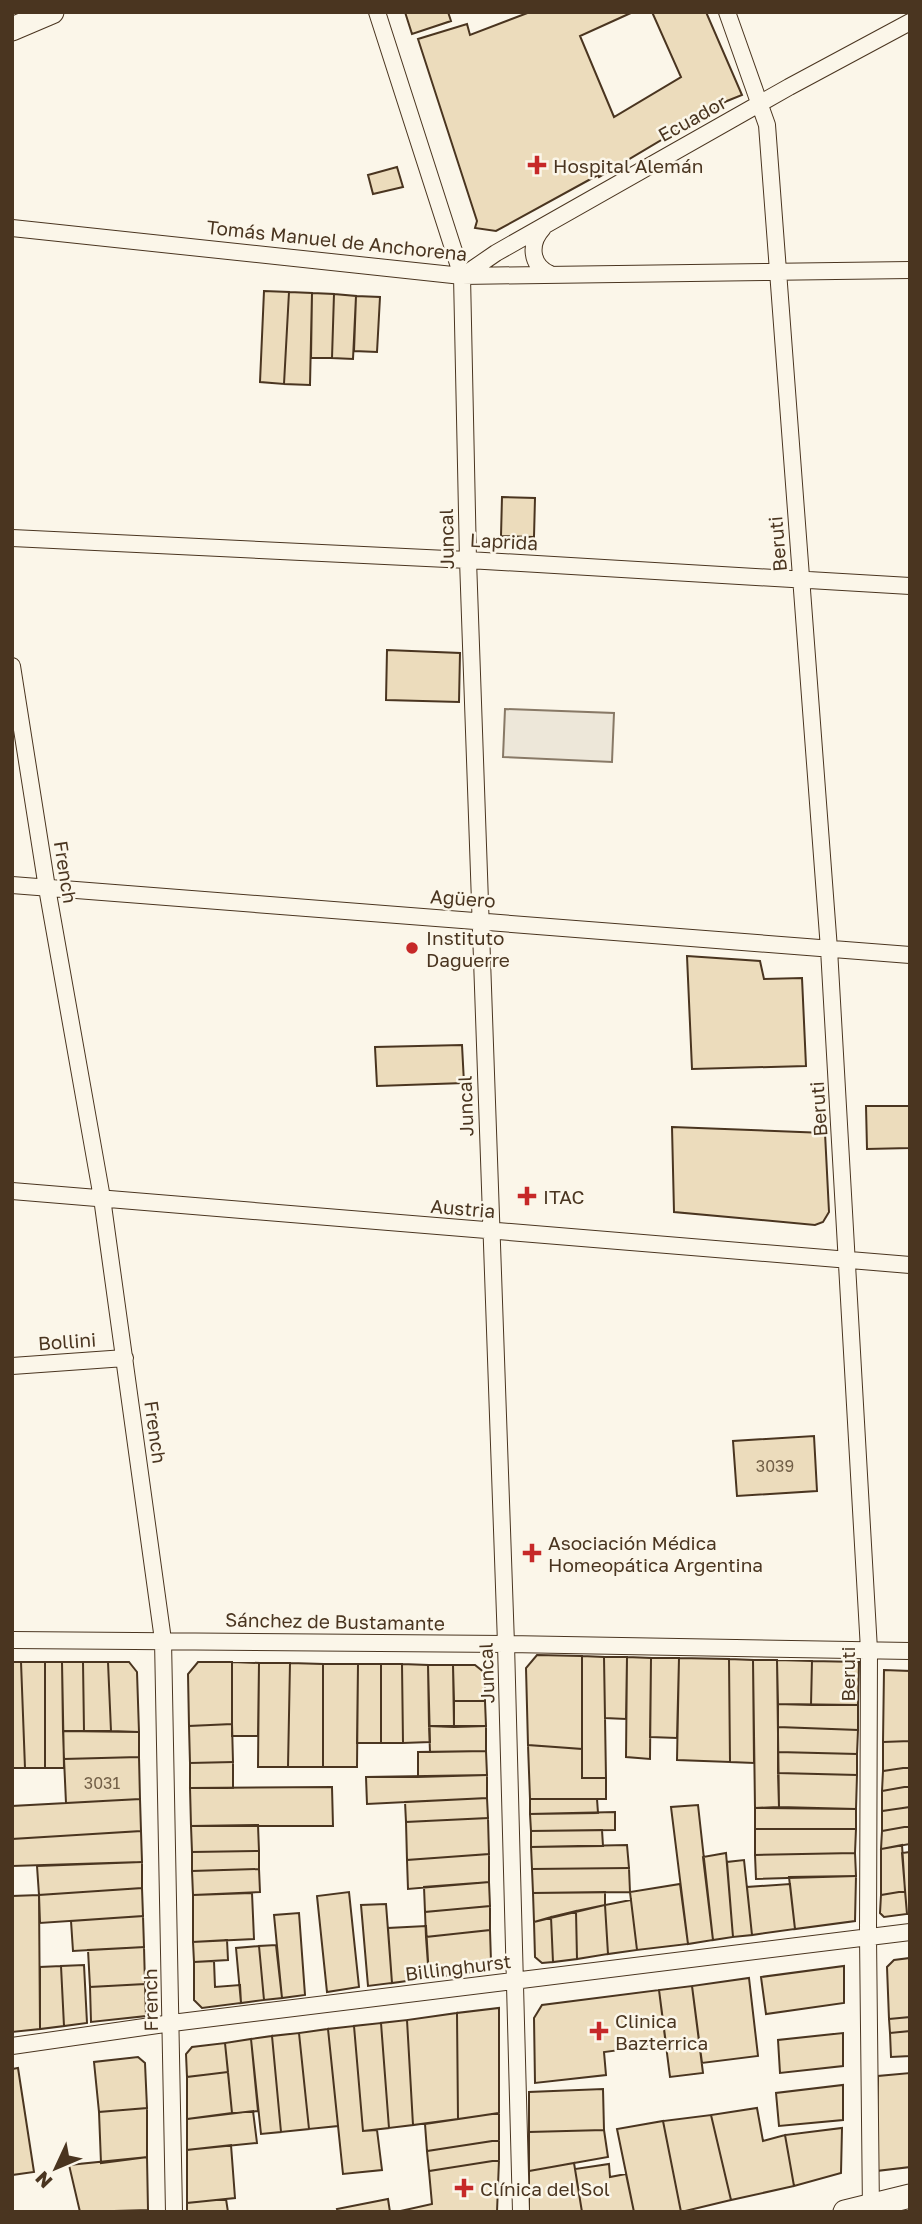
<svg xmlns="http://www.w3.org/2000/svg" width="922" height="2224" viewBox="0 0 922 2224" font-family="'Golos Text',sans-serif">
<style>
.parking{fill:#ede7d9;stroke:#887966;stroke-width:2}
.building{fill:#ecdcbc;stroke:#4a3520;stroke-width:2}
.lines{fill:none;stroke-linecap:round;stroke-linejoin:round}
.minor-casing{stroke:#4a3520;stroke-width:18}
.secondary-casing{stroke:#4a3520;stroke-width:25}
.minor{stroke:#fbf6e9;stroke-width:16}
.secondary{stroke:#fbf6e9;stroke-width:23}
.poi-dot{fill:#c62828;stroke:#fbf6e9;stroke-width:2.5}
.labels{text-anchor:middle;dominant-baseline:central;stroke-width:5;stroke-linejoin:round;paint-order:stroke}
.number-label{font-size:16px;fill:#725f47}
.street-label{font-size:19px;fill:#4a3520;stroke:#fbf6e9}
.poi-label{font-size:19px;fill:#4a3520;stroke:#fbf6e9;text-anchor:start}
</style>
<rect width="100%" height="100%" fill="#fbf6e9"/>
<!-- parking -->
<path class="parking" d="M505 709 614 713 612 762 503 757Z"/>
<!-- building -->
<path class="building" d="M405 12H448L451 21 412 34Z
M633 12 580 36 614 117 681 77 652 12H706L742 95 727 101 599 177 598 175 496 231 475 228 477 221 418 39 467 24 470 35 530 12Z
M397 167 403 187 373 194 368 175Z
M264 291 289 292 284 384 260 382Z
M289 292 312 293 310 385 284 384Z
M312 293 334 294 332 358H311Z
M334 294 356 296 353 359 332 358Z
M356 296 380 297 377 352 354 351Z
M502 497 535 498 534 537 501 536Z
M387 650 460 653 459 702 386 700Z
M687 956 760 961 764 979 802 978 806 1066 692 1069Z
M462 1045 464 1083 377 1086 375 1047Z
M866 1106H910V1148L867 1149Z
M672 1127 825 1133 829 1212 823 1222 815 1225 674 1212Z
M814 1436 817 1491 737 1496 733 1441Z
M537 1655 582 1656V1749L528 1745 526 1668Z
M582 1656 604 1657 606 1778H582Z
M604 1657H627L626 1719 605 1718Z
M627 1657 651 1658 650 1759 626 1757Z
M651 1658H679L677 1738 650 1737Z
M679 1658 729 1659 730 1762 677 1760Z
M729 1659 753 1660 754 1763 730 1762Z
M753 1660H777L779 1807 755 1808Z
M777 1660 812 1661 811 1705 778 1704Z
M812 1661 859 1662 858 1705H811Z
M12 1662H21L25 1768H12Z
M21 1662H45V1768H25Z
M45 1662H62L64 1768H45Z
M62 1662H83L84 1731H63Z
M83 1662H108L111 1731H84Z
M108 1662H129L137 1672 139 1732 111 1731Z
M198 1662H232V1724L189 1726 188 1674Z
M232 1662 259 1663 258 1736H232Z
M259 1663H290L288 1767H258Z
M290 1663 323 1664V1767H288Z
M323 1664H358L357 1767H323Z
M358 1664H381V1743H357Z
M381 1664H402L403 1743H381Z
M402 1664 428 1665 430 1742 403 1743Z
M428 1665H453L454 1727 429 1726Z
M453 1665H475L485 1673V1701H454Z
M884 1670 910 1671V1741L883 1742Z
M454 1701H485L486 1726 454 1727Z
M778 1704 858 1705V1730L778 1727Z
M232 1724 233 1762 190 1763 189 1726Z
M429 1726H486V1751L430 1752Z
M778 1727 858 1730 857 1754 778 1752Z
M63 1731 139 1732V1757L64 1759Z
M910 1741V1767L883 1771V1742Z
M528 1745 582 1749V1778H606V1799H530Z
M486 1751 487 1775 418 1777V1752Z
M778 1752 857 1754V1775L778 1773Z
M139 1757 140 1799 66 1803 64 1759Z
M233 1762V1788H190V1763Z
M910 1767V1786L882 1791 883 1771Z
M778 1773 857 1775 856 1809 779 1807Z
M487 1775V1798L367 1804 366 1777Z
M910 1786V1807L882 1811V1791Z
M332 1787 333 1826H191L190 1788Z
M487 1798 488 1818 406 1822 405 1802Z
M140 1799 141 1831 12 1839V1806Z
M530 1799H597L598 1813 530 1814Z
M698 1805 713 1940 688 1944 671 1807Z
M910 1807V1826L882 1831V1811Z
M755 1808 856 1809V1829H755Z
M615 1812V1830L531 1831 530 1814Z
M488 1818 489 1854 407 1860 406 1822Z
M258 1825 259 1851 192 1852 191 1826Z
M910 1826V1844L881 1849 882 1831Z
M755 1829H856L855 1853 755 1855Z
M602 1830 603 1846 531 1847V1831Z
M141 1831 142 1862 12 1866V1839Z
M627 1845 629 1868 532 1869 531 1847Z
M902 1845 905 1891 881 1895V1849Z
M259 1851V1869L192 1871V1852Z
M910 1852V1914H907L902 1853Z
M726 1853 733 1937 713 1940 703 1857Z
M855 1853 856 1876 756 1879 755 1855Z
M489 1854V1882L408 1889 407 1860Z
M744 1860 752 1935 733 1937 727 1862Z
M142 1862V1888L39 1895 37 1866Z
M629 1868 630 1892 533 1893 532 1869Z
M259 1869 260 1892 193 1895 192 1871Z
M856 1876 855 1921 795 1929 789 1877Z
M489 1882 490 1906 425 1912 424 1887Z
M680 1884 688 1944 637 1950 630 1892Z
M790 1884 795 1929 752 1935 747 1887Z
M142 1888 143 1916 40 1923 39 1895Z
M905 1891 907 1914 884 1917 880 1913 881 1895Z
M349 1892 359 1987 327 1992 317 1896Z
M605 1892V1905L534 1922 533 1893Z
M252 1893 254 1939 193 1942V1895Z
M39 1895 40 2029 12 2032V1896Z
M631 1900 637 1950 608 1954 605 1905Z
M386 1904 392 1983 368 1986 361 1905Z
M605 1905 608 1954 577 1959 576 1911Z
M490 1906V1930L426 1937 425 1912Z
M576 1911 577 1959 553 1962 551 1917Z
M299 1913 305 1995 282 1998 274 1915Z
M143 1916 144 1947 73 1951 71 1921Z
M551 1917 553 1962 542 1963 535 1957 534 1922Z
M426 1926 429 1978 392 1983 388 1928Z
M490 1930 491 1962 482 1971 429 1978 426 1937Z
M227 1940 228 1960 194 1962 193 1942Z
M276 1945 282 1998 264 2000 259 1946Z
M259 1946 264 2000 241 2003 236 1948Z
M144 1947 145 1984 90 1987 88 1950Z
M910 1958V2017L889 2019 887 1967 894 1960Z
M214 1961 215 1987 240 1985 241 2003 202 2008 194 2000V1962Z
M84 1965 87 2023 64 2026 61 1966Z
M61 1966 64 2026 40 2029V1967Z
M844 1966V2003L766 2014 761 1977Z
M749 1978 758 2056 702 2063 692 1986Z
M145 1984 146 2016 91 2022 90 1987Z
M692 1986 703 2073 670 2077 659 1990Z
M659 1990 666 2044 604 2052 606 2075 535 2083 534 2018 542 2005Z
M499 2008V2113L458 2119 457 2013Z
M457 2013 458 2119 413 2125 407 2020Z
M910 2017V2031L890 2033 889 2019Z
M407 2020 413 2125 389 2128 381 2023Z
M381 2023 389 2128 363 2131 354 2026Z
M354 2026 363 2131 377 2130 382 2170 343 2174 328 2029Z
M328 2029 338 2126 309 2129 299 2033Z
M910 2031V2056L891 2057 890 2033Z
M299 2033 309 2129 281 2132 272 2036Z
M843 2033V2066L780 2073 778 2040Z
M272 2036 281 2132 261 2134 251 2039Z
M251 2039 258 2111 232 2113 225 2043Z
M225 2043 228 2072 187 2077 186 2054 192 2047Z
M138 2057 145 2063 147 2108 99 2112 94 2062Z
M18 2068 34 2172 12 2175V2069Z
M228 2072 232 2113 187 2119V2077Z
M910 2073V2167L876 2171 878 2076Z
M843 2085V2120L779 2126 776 2093Z
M603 2089 604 2130 529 2132V2092Z
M147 2108V2157L101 2163 99 2112Z
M757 2108 763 2141 785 2135 794 2186 731 2200 711 2115Z
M253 2111 257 2143 187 2150V2119Z
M499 2113V2140L427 2151 425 2124Z
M711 2115 731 2200 681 2212 663 2121Z
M663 2121 681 2212H634L617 2129Z
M842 2128 841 2173 794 2186 785 2135Z
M604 2130 608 2157 529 2171V2132Z
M499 2140V2160L429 2171 427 2151Z
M231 2145 235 2198 187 2203V2150Z
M147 2157 148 2210 80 2212 69 2165Z
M499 2160 497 2212H396L432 2204 429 2171Z
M574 2163 582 2212H529V2171Z
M609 2164 610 2177 626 2174 634 2212H582L575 2169Z
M226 2199 228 2212H187V2203Z
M388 2199 390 2212H338L337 2209Z"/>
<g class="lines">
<defs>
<path id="minor" d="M377 12 462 276 468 560 506 1644 521 2212
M727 12 767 125 829 949 869 1650 868 1936 871 2212
M12 228 462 276 910 270
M543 228C529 243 530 265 550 274
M464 275 496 253 789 87 910 22
M12 538 468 560 910 586
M12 666 47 888 102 1198 163 1640 174 2212
M12 885 910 955
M12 1191 910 1265
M12 1366 125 1358
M12 1640 506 1644 910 1651
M12 2046 172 2023 910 1932"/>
<path id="secondary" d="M12 29 52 12
M845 2212 910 2196"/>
</defs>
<!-- minor casing -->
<use href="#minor" class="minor-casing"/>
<!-- secondary casing -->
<use href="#secondary" class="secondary-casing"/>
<!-- minor -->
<use href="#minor" class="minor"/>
<!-- secondary -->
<use href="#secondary" class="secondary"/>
</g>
<!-- markers -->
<g class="poi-dot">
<path d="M533.5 154.5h7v7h7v7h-7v7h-7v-7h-7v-7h7z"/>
<circle cx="412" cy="948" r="7"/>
<path d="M523.5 1185.5h7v7h7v7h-7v7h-7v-7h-7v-7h7z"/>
<path d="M528.5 1542.5h7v7h7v7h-7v7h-7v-7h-7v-7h7z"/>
<path d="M595.5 2020.5h7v7h7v7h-7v7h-7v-7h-7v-7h7z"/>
<path d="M460.5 2177.5h7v7h7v7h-7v7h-7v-7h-7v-7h7z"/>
</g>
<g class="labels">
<!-- number labels -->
<g class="number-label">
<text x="775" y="1466">3039</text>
<text x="102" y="1783">3031</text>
</g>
<!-- street labels -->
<g class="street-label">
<text transform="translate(692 118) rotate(-29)">Ecuador</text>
<text transform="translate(337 240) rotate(6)">Tomás Manuel de Anchorena</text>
<text transform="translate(446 539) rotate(-91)">Juncal</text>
<text transform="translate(504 541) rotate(3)">Laprida</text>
<text transform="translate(777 544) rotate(-95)">Beruti</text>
<text transform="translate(66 872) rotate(81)">French</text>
<text transform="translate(463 898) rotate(4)">Agüero</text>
<text transform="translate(465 1106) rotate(-92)">Juncal</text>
<text transform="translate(818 1109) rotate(-94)">Beruti</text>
<text transform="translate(463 1208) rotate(5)">Austria</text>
<text transform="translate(67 1341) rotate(-4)">Bollini</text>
<text transform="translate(156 1432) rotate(82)">French</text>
<text transform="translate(335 1621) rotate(1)">Sánchez de Bustamante</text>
<text transform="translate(486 1673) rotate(-92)">Juncal</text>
<text transform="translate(847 1674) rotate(-90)">Beruti</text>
<text transform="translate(458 1967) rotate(-7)">Billinghurst</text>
<text transform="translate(150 2000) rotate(-91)">French</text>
</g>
<!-- poi labels -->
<g class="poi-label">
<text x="553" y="165">Hospital Alemán</text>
<text x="426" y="937">Instituto<tspan x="426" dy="22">Daguerre</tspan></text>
<text x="543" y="1196">ITAC</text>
<text x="548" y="1542">Asociación Médica<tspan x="548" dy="22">Homeopática Argentina</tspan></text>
<text x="615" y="2020">Clinica<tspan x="615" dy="22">Bazterrica</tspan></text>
<text x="480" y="2188">Clínica del Sol</text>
</g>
</g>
<!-- border -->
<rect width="922" height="2224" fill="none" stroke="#4a3520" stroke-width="28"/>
<!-- north arrow -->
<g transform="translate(56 2168) rotate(226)" stroke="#fbf6e9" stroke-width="5" paint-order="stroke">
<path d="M0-5L12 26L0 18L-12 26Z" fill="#4a3520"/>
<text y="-10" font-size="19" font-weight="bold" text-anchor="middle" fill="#4a3520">N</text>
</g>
</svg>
